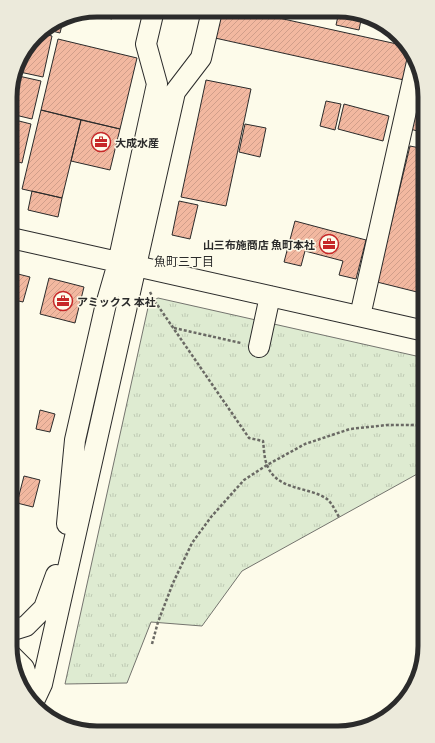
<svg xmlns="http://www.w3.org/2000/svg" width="435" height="743" viewBox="0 0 435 743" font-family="Barlow,'Noto Sans JP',sans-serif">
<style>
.grass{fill:url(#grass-tufts);stroke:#74746e}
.building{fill:url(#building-hatch);stroke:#2b2b2b}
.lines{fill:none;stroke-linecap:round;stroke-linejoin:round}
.minor-casing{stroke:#2b2b2b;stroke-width:22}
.path{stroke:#6a6964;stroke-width:2.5;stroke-dasharray:3 2;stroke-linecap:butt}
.minor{stroke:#fdfbea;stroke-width:20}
.labels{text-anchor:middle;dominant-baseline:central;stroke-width:3;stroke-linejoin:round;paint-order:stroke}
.poi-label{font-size:11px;font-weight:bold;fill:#2b2b2b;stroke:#fdfbea;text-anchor:start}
.neighbourhood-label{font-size:12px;fill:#2b2b2b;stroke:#fdfbea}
.rim{fill:none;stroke:#2b2b2b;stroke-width:5}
</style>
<defs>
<pattern id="grass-tufts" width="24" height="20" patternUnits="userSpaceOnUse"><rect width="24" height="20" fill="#deebd1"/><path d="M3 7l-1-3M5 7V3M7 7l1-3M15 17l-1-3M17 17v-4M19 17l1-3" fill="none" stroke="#bfcab4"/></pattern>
<pattern id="building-hatch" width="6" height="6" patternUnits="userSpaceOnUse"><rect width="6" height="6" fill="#f2b8a0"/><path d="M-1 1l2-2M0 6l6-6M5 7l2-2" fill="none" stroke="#d09e8a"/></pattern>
</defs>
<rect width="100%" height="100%" fill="#fdfbea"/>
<!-- grass -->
<path class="grass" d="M158 298 425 358V472L419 473 242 571 202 626 151 622 127 683 65 684 149 303Z"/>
<!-- building -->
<path class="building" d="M97 10H114L112 19 83 13Z
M221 11H247L406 46 410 52 404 80 215 38Z
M339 12H355L362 15 359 30 336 25Z
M64 17 60 33 44 29Z
M39 33 52 36 43 77 15 71 19 58Z
M58 39 137 58 120 129 41 110Z
M14 75 41 81 32 119 11 114V86Z
M421 79 425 97V133L410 129Z
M206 80 251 89 226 206 181 197Z
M326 101 341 104 335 130 320 126Z
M344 104 389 116 383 141 338 129Z
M41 110 81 120 62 198 22 189Z
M11 119 31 124 22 163 11 160Z
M81 120 120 129 110 170 71 161Z
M245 124 266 128 260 157 239 152Z
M410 146 425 149V294L377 282Z
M32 191 62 198 58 217 28 210Z
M179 201 198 205 190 239 172 235Z
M295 221 366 240 356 279 339 275 343 261 305 251 301 266 284 262Z
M10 272 30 277 23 302 10 299Z
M49 278 84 287 75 323 40 314Z
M40 410 55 414 50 432 36 429Z
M24 476 40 480 33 507 17 503Z"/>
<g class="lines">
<defs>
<path id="minor" d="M11 238 425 331
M360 316 417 62
M259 347 270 296
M67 524 75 440 105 308 118 263 157 84 146 44 154 10
M10 631 26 626 44 608 56 575
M12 656 24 668 34 700
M34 701 42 684 175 92 201 58 212 11"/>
</defs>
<!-- minor casing -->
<use href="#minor" class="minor-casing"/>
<!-- path -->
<path class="path" d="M150 292 154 300 249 438 263 441C264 448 264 458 267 465 277 491 308 486 327 499 332 503 336 512 339 517
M174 328 241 343
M152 644 158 622 173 583 192 543 211 517 244 480 267 465 305 444 350 429 387 425H425"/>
<!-- minor -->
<use href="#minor" class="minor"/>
</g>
<!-- icons -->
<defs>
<symbol id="office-ring" viewBox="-11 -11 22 22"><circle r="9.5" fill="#fdfbea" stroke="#c62828" stroke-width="1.5"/><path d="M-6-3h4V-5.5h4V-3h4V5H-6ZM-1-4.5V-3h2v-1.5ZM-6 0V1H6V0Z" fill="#c62828"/></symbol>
</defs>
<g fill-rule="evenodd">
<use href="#office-ring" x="90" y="131" width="22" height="22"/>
<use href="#office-ring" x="318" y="233" width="22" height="22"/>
<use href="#office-ring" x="52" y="290" width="22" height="22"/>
</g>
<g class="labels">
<!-- poi labels -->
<g class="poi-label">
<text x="115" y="142">大成水産</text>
<text x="315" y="244" text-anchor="end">山三布施商店 魚町本社</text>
<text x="77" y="301">アミックス 本社</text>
</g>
<!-- neighbourhood labels -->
<g class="neighbourhood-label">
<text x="184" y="261">魚町三丁目</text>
</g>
</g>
<!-- crop -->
<path d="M0 0H435V743H0ZM97 17H338A80 80 0 0 1 418 97V646A80 80 0 0 1 338 726H97A80 80 0 0 1 17 646V97A80 80 0 0 1 97 17Z" fill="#eceadb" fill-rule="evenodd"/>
<path class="rim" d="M97 17H338A80 80 0 0 1 418 97V646A80 80 0 0 1 338 726H97A80 80 0 0 1 17 646V97A80 80 0 0 1 97 17Z"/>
</svg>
